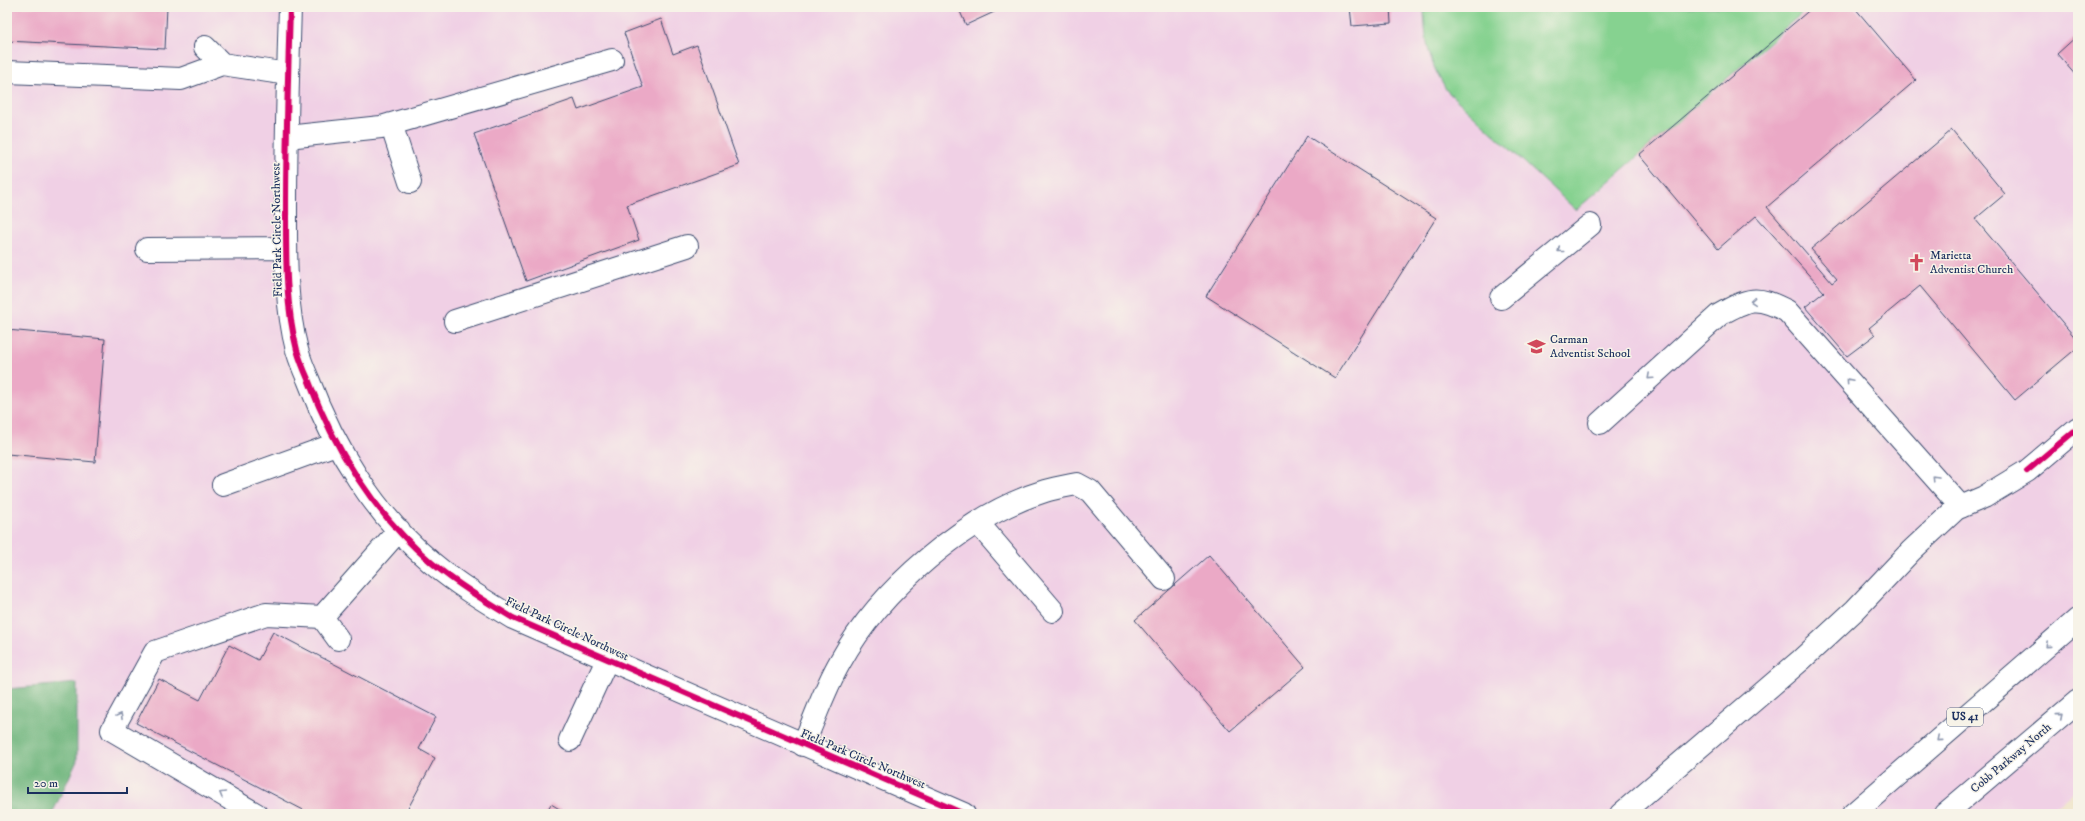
<svg xmlns="http://www.w3.org/2000/svg" width="2085" height="821" viewBox="0 0 2085 821" font-family="'IM FELL DW Pica',serif">
<style>
.built{fill:#f0d0e5}
.green{fill:#86d290;stroke:#508077}
.forest{fill:#6cb47a;stroke:#44726c}
.building{fill:#eba9c6}
.lines{fill:none;stroke-linecap:round;stroke-linejoin:round}
.minor-casing{stroke:#3b4a6e;stroke-width:24}
.major-casing{stroke:#3b4a6e;stroke-width:24}
.minor{stroke:#fff;stroke-width:22}
.major{stroke:#fff;stroke-width:22}
.cycleway-casing{stroke:#f7f3e8;stroke-width:8}
.cycleway{stroke:#d6006c;stroke-width:6}
.oneway{stroke:#8d97ae}
.labels{text-anchor:middle;dominant-baseline:central;stroke-width:3;stroke-linejoin:round;paint-order:stroke}
.shield{fill:#f7f3e8;stroke:#5d6a87;stroke-width:1}
.shield-label{font-size:11px;font-weight:bold;fill:#1b2f5e}
.street-label{font-size:12px;fill:#1b2f5e;stroke:#f7f3e8}
.poi-label{font-size:12px;fill:#1b2f5e;stroke:#f7f3e8;text-anchor:start}
</style>
<rect width="100%" height="100%" fill="#f7f3e8"/>
<filter id="ink" filterUnits="userSpaceOnUse"><feTurbulence type="fractalNoise" baseFrequency=".025" numOctaves="2"/><feDisplacementMap in="SourceGraphic" scale="8" xChannelSelector="R" yChannelSelector="G"/><feConvolveMatrix kernelMatrix="1 2 1 2 8 2 1 2 1" color-interpolation-filters="sRGB"/></filter>
<filter id="wash" filterUnits="userSpaceOnUse"><feTurbulence type="fractalNoise" baseFrequency=".012" numOctaves="4" result="noise"/><feDisplacementMap in="SourceGraphic" scale="16" xChannelSelector="R" yChannelSelector="G"/><feGaussianBlur stdDeviation="0.9" result="paint"/><feColorMatrix in="noise" values="0 0 0 0 0 0 0 0 0 0 0 0 0 0 0 0 0 1.4 0 .05"/><feComposite in="paint" operator="in"/></filter>
<g filter="url(#wash)">
<rect width="100%" height="100%" fill="#f0e5cb"/>
<!-- built -->
<path class="built" d="M7 7H2078V787L2046 814H52L77 761V684L7 689Z"/>
<!-- green -->
<path class="green" d="M1424 7H1809L1576 210 1447 91C1428 61 1425 42 1424 7Z"/>
<!-- forest -->
<path class="forest" d="M77 683V761L52 814H7V689Z"/>
<g id="blocks">
<!-- building -->
<path class="building" d="M7 7H167L165 49 7 41Z
M958 7H1005L966 25Z
M1350 7H1390L1391 23 1352 26Z
M1813 7H1854L1916 80 1767 207 1832 283 1837 279 1811 249 1952 130 2005 194 1975 219 2078 341V347L2015 400 1920 286 1869 328 1875 335 1847 356 1805 307 1824 292 1756 216 1718 249 1639 155Z
M661 19 673 54 697 45 739 165 627 205 639 240 526 281 474 134 574 99 578 110 643 87 624 33Z
M2078 35V78L2057 54Z
M1307 136 1436 218 1335 378 1206 296Z
M7 330 105 339 95 462 7 454Z
M1209 555 1305 667 1230 731 1135 620Z
M273 632 436 717 419 749 435 758 405 814H311L136 723 159 679 200 700 229 645 258 660Z
M551 804 568 814H545Z"/>
</g>
</g>
<g filter="url(#ink)">
<use href="#blocks" fill-opacity="0" stroke="#3b4a6e" stroke-width="1"/>
<g class="lines">
<defs>
<path id="minor" d="M290 7C288 74 286 140 286 207 286 254 285 304 297 350 300 360 304 370 308 379 334 449 375 515 432 563 457 584 485 601 513 618L964 814
M205 47 222 64 288 74
M7 72 181 79 222 64
M391 124 410 182
M287 137 381 127 612 60
M147 249 286 248
M1501 298 1590 225
M455 321 687 246
M1600 423 1719 315C1749 298 1756 295 1787 311L1961 507
M223 485 336 444
M978 523 1053 611
M322 617 399 530
M322 617 338 639
M570 740 607 660
M803 745C815 718 825 688 840 662 879 591 966 515 1045 491 1055 488 1067 486 1077 484L1090 491 1164 579
M256 814 112 730 155 652 266 614 322 617
M1621 814 1801 660 1855 610 1911 551 1956 509 1984 497 2027 471 2078 428"/>
<path id="major" d="M1853 814 2078 619
M1945 814 2078 701"/>
</defs>
<!-- minor casing -->
<use href="#minor" class="minor-casing"/>
<!-- major casing -->
<use href="#major" class="major-casing"/>
<!-- minor -->
<use href="#minor" class="minor"/>
<!-- major -->
<use href="#major" class="major"/>
<defs>
<path id="cycleway" d="M290 7C288 74 286 140 286 207 286 254 285 304 297 350 300 360 304 370 308 379 334 449 375 515 432 563 457 584 485 601 513 618L964 814
M2027 471 2078 428"/>
</defs>
<!-- cycleway casing -->
<use href="#cycleway" class="cycleway-casing"/>
<!-- cycleway -->
<use href="#cycleway" class="cycleway"/>
</g>
<!-- one-way arrows -->
<defs><path id="oneway-chevron" d="M-2-3.5L2.5 0L-2 3.5" fill="none" stroke-width="1.6" stroke-linecap="round" stroke-linejoin="round"/></defs>
<g class="oneway">
<use href="#oneway-chevron" transform="translate(1560 250) rotate(141)"/>
<use href="#oneway-chevron" transform="translate(1753 301) rotate(175)"/>
<use href="#oneway-chevron" transform="translate(1650 377) rotate(138)"/>
<use href="#oneway-chevron" transform="translate(1849 381) rotate(-131)"/>
<use href="#oneway-chevron" transform="translate(1935 478) rotate(-133)"/>
<use href="#oneway-chevron" transform="translate(2048 645) rotate(139)"/>
<use href="#oneway-chevron" transform="translate(120 716) rotate(-61)"/>
<use href="#oneway-chevron" transform="translate(2060 716) rotate(-40)"/>
<use href="#oneway-chevron" transform="translate(1939 739) rotate(139)"/>
<use href="#oneway-chevron" transform="translate(222 794) rotate(-150)"/>
</g>
</g>
<!-- icons -->
<defs>
<symbol id="church-bare" viewBox="-9 -9 18 18"><path d="M-1.2-6h2.4v3.5h3.3v2.4h-3.3V6h-2.4V-.1h-3.3v-2.4h3.3Z" fill="#d1495b" stroke="#f7f3e8" stroke-width="2.5" paint-order="stroke"/></symbol>
<symbol id="school-bare" viewBox="-9 -9 18 18"><path d="M0-5L7-2L0 1L-7-2ZM-4 1L0 2.5L4 1V4Q0 6-4 4Z" fill="#d1495b" stroke="#f7f3e8" stroke-width="2.5" paint-order="stroke"/></symbol>
</defs>
<g fill-rule="evenodd">
<use href="#church-bare" x="1904" y="250" width="25" height="25"/>
<use href="#school-bare" x="1524" y="334" width="25" height="25"/>
</g>
<g class="labels">
<!-- shield labels -->
<rect class="shield" x="1947" y="708" width="36" height="18" rx="3"/>
<g class="shield-label">
<text x="1965" y="717">US 41</text>
</g>
<!-- street labels -->
<g class="street-label">
<text transform="translate(277 230) rotate(-91)">Field Park Circle Northwest</text>
<text transform="translate(567 629) rotate(25)">Field Park Circle Northwest</text>
<text transform="translate(2011 758) rotate(-40)">Cobb Parkway North</text>
<text transform="translate(863 759) rotate(23)">Field Park Circle Northwest</text>
</g>
<!-- poi labels -->
<g class="poi-label">
<text x="1930" y="255">Marietta<tspan x="1930" dy="14">Adventist Church</tspan></text>
<text x="1550" y="339">Carman<tspan x="1550" dy="14">Adventist School</tspan></text>
</g>
</g>
<!-- margin -->
<rect width="2085" height="821" fill="none" stroke="#f7f3e8" stroke-width="24"/>
<!-- scale -->
<path d="M28 787v6h99v-6" fill="none" stroke="#1b2f5e" stroke-width="2"/>
<text x="34" y="787" font-size="12" fill="#1b2f5e" stroke="#f7f3e8" stroke-width="3" paint-order="stroke">20 m</text>
</svg>
